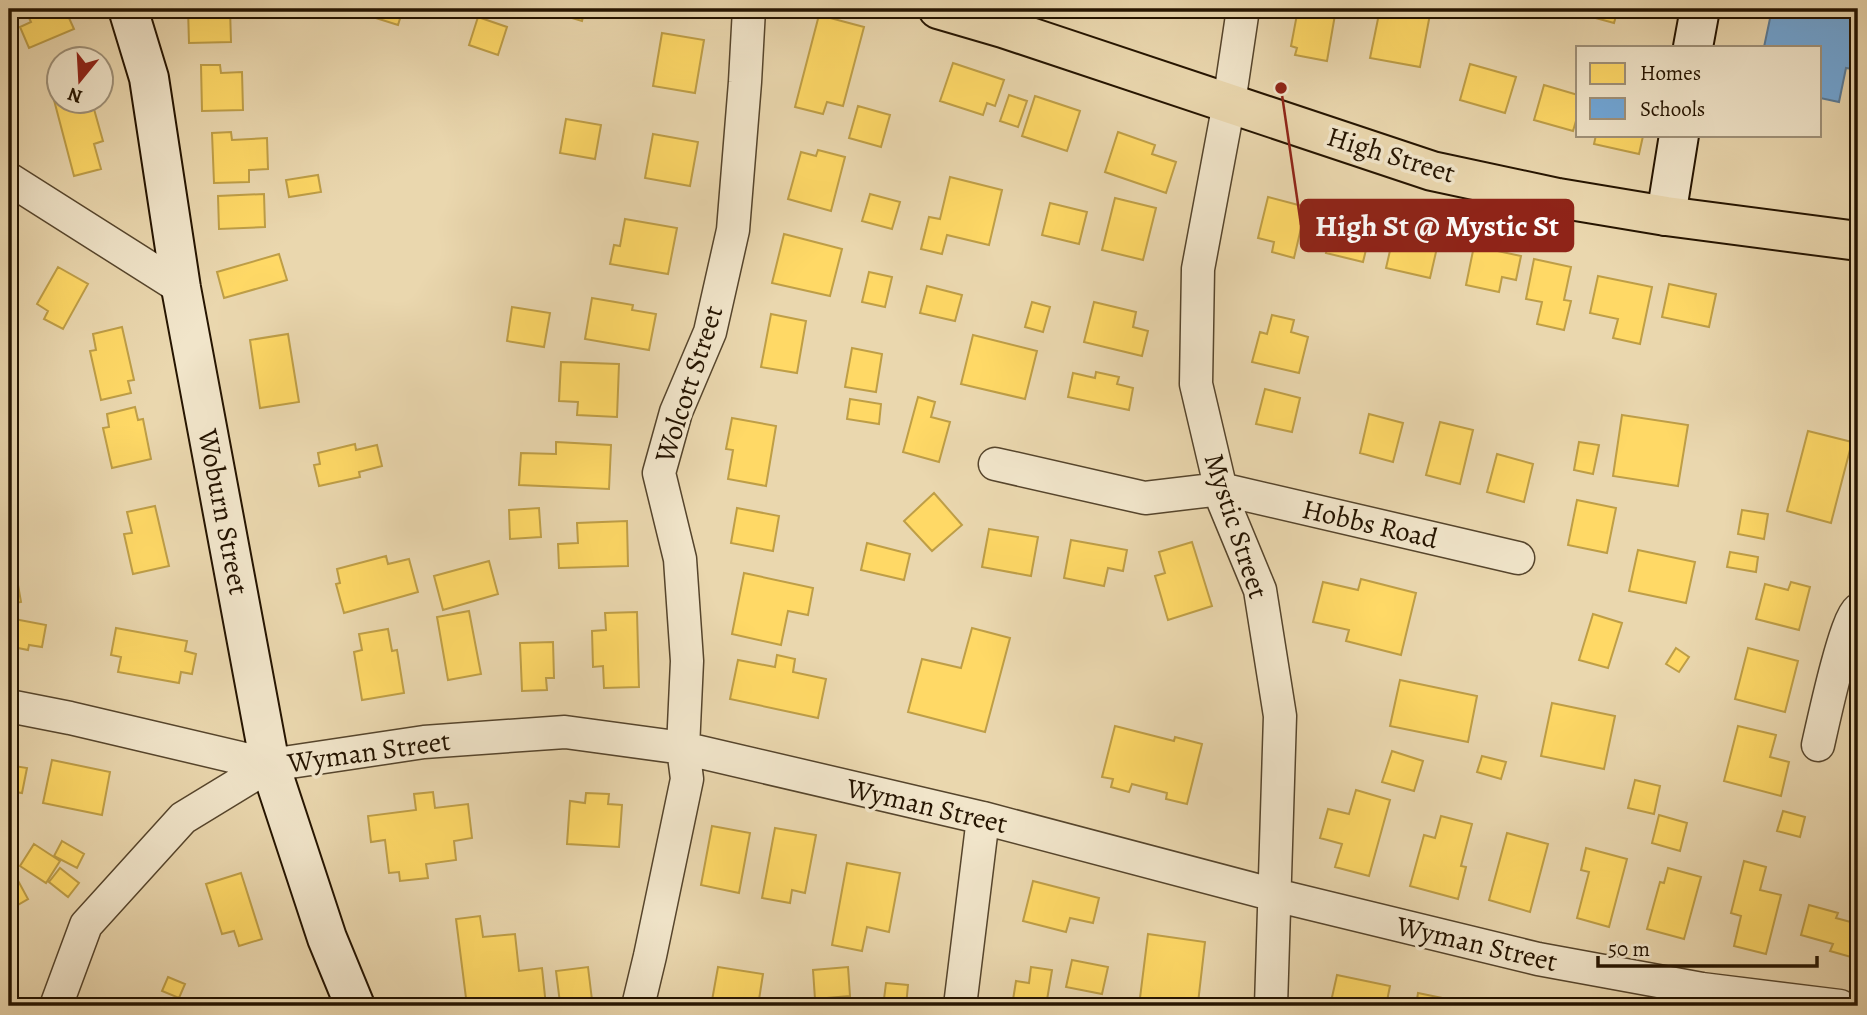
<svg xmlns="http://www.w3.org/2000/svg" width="1867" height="1015" viewBox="0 0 1867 1015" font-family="Alegreya,serif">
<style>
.homes{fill:#ffd966;stroke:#be9e47;stroke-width:2}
.schools{fill:#6fa8dc;stroke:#597c9a;stroke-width:2}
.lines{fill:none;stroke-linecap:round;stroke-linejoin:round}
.street-casing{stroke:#56452c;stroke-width:35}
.secondary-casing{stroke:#251400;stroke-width:42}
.primary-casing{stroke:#251400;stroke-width:42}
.street{stroke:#f1e5ca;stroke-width:32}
.secondary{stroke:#f1e5ca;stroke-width:38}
.primary{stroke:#ead7ae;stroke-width:38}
.labels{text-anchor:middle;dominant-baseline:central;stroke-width:7;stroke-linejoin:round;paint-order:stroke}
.street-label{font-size:28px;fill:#251400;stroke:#f1e5ca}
.leader{fill:none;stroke:#8f2418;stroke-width:2.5}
.callout-dot{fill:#8f2418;stroke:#f1e5ca;stroke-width:2.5}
.callout{fill:#8f2418;stroke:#8f2418;stroke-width:2.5}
.callout-label{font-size:30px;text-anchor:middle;font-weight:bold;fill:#fff}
</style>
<rect width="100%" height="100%" fill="#ead7ae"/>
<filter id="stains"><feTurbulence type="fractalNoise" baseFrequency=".00286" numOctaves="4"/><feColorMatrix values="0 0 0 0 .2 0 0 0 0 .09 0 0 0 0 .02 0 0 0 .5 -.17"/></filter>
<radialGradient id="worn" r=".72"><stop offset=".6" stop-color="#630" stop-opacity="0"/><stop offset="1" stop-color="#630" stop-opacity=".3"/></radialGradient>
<!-- homes -->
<path class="homes" d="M25 9H65L74 29 29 48 20 27 31 22Z
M188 9H230L231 42 189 43Z
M361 9H403L398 25 360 13Z
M542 9H585L582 21Z
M1298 9H1336L1327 61 1295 55 1297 48 1291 46Z
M1380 9H1431L1420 67 1370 58Z
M1566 9H1618L1614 23 1566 10Z
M819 15 864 27 843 106 827 102 823 114 795 107Z
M478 17 507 27 498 55 469 45Z
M662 33 704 40 695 93 653 86Z
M953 63 1004 80 995 106 987 103 983 115 940 101Z
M1470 64 1516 77 1505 113 1460 100Z
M201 65H220L221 73 242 72 243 110 202 111Z
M1544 85 1578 95V114L1573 131 1534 120Z
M1009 95 1027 101 1018 127 1000 121Z
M1035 96 1080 111 1067 151 1022 136Z
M60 99V102H92L103 141 94 144 101 169 74 176 54 100Z
M858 106 890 115 881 147 849 138Z
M566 119 601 125 595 159 560 153Z
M231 132 232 140 267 138 268 169 249 170V182L214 183 212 133Z
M1118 132 1155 145 1152 154 1176 162 1166 193 1105 172Z
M653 134 698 142 690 186 645 178Z
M1596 135H1636L1643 136 1639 154 1594 144Z
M818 150 845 157 831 211 788 199 801 152 816 156Z
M318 175 321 192 289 197 286 180Z
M950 177 1002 190 989 245 947 235 942 254 921 249 929 217 940 219Z
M264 194 265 227 219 229 218 196Z
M870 194 900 202 892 229 862 221Z
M1268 197 1306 207 1294 258 1272 252 1274 242 1258 238Z
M1115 198 1156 208 1143 260 1102 250Z
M1050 203 1087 212 1079 244 1042 235Z
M1327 210 1373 221 1363 262 1326 253 1331 237 1321 235Z
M625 219 677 228 668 274 610 264 614 245 620 246Z
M1395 229 1439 239 1430 278 1386 268Z
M784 234 842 249 830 296 772 283Z
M1474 246 1521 256 1516 280 1502 277 1499 292 1466 285Z
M279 254 287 280 224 298 217 272Z
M1534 259 1571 267 1564 300 1571 301 1564 330 1537 324 1542 302 1526 299Z
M58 267 88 284 63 329 44 319 48 311 37 304Z
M869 272 892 277 885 307 862 302Z
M1598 276 1652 287 1640 344 1613 338 1618 319 1590 313Z
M1669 284 1716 294 1709 327 1662 317Z
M927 286 962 295 955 321 920 313Z
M592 298 633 305 632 310 656 314 649 350 585 339Z
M1032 302 1050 307 1043 332 1025 327Z
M1094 302 1136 312 1133 327 1148 331 1142 356 1084 342Z
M512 307 550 313 544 347 507 341Z
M771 314 806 321 797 373 761 367Z
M1272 315 1294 320 1291 332 1308 337 1299 373 1252 362 1260 332 1267 334Z
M122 327 134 380 128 381 131 393 101 400 90 351 96 350 93 334Z
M288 334 299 402 260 408 250 340Z
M973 335 1037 351 1025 399 961 384Z
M852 348 882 354 876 392 845 387Z
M561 362 619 364 617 417 577 415 578 402 559 401Z
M1096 372 1119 377 1117 384 1133 388 1129 410 1068 397 1073 373 1095 378Z
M1265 389 1300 398 1292 432 1256 424Z
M918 397 935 402 931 417 950 422 939 462 903 452Z
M850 399 881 404 879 424 847 419Z
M135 407 138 420 143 419 151 459 112 468 103 428 109 427 107 414Z
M1369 414 1403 423 1393 462 1360 453Z
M1622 415 1688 425 1678 486 1613 476Z
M732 418 776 426 766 486 728 479 733 450 726 449Z
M1440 422 1473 430 1460 484 1426 475Z
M1808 431 1852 442 1831 523 1787 511Z
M556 442 611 445 609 489 519 485 521 453 556 454Z
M1579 442 1599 445 1593 474 1574 470Z
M355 444 356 450 377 445 382 466 359 472 360 477 319 486 314 465 320 464 318 453Z
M1497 454 1533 464 1524 502 1487 492Z
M934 493 962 525 932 551 904 521Z
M1577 500 1616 508 1607 553 1568 545Z
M155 506 169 566 133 574 124 534 132 533 127 512Z
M539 508 541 537 510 539 509 510Z
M737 508 779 516 773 551 731 543Z
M1742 510 1768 514 1764 539 1738 534Z
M627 521 628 566 559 568 558 544 578 543 577 523Z
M989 529 1038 537 1031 576 982 567Z
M1071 540 1127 550 1123 571 1108 568 1104 586 1064 578Z
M1192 542 1212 606 1168 620 1155 576 1165 573 1159 552Z
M867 543 910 554 904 580 861 570Z
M1638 550 1695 562 1686 603 1629 591Z
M1730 552 1758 557 1756 572 1727 567Z
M386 556 388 564 409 559 418 592 344 613 336 584 340 583 337 569Z
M489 561 498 594 443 610 434 576Z
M15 568 21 602 9 604V569Z
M744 573 813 588 808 615 788 611 781 645 732 634Z
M1361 579 1416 593 1401 655 1346 641 1349 630 1313 622 1323 582 1358 590Z
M1791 582 1810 587 1799 630 1756 619 1765 584 1788 590Z
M469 611 481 674 448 680 437 617Z
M637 612 639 687 604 688 603 666 593 667 592 631 606 630 605 613Z
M1593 614 1622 623 1608 668 1579 660Z
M9 618 46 625 42 647 29 645 28 650 13 647 12 653H9Z
M116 628 187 641 185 651 196 654 192 674 181 672 179 683 118 672 121 657 111 655Z
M972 628 1010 638 985 732 908 712 922 659 961 668Z
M388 629 392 651 397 650 404 693 362 700 354 652 362 650 359 634Z
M553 642 554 678H546L547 690 522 691 520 643Z
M1676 648 1689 657 1679 672 1666 664Z
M1748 648 1798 661 1785 712 1735 699Z
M777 655 795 659 793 672 826 679 818 718 730 699 738 660 775 667Z
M1400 680 1477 696 1468 742 1390 726Z
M1552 703 1615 716 1604 769 1541 756Z
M1115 726 1174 741 1175 737 1202 744 1187 804 1166 799 1167 793 1132 784 1129 792 1111 787 1113 779 1102 777Z
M1738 726 1776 735 1770 757 1789 762 1781 796 1724 781Z
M1392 751 1423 761 1414 791 1382 782Z
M9 756 16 757 14 766 27 768 22 793 9 791Z
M1482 756 1506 762 1501 779 1477 772Z
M52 760 110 772 102 815 43 803Z
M1635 780 1660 786 1654 814 1628 808Z
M1356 790 1390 800 1369 876 1335 867 1342 844 1320 838 1328 809 1349 814Z
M433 792 435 808 468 804 472 838 454 841 456 860 426 864 428 878 400 881 399 872 389 873 385 840 371 842 368 816 416 810 414 794Z
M586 793 609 794 608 804 622 805 619 847 567 844 570 801 585 803Z
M1783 811 1805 817 1800 837 1777 831Z
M1659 815 1687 823 1680 851 1652 843Z
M1441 816 1472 824 1461 866 1466 867 1458 899 1410 886 1424 835 1435 838Z
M712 826 750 833 739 893 701 885Z
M775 828 816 835 805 893 792 890 790 903 762 898Z
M1507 833 1548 844 1530 912 1489 900Z
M62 841 84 854 77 868 54 856Z
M34 844 60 861 46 883 20 866Z
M1586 848 1627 859 1609 927 1577 918 1589 872 1581 870Z
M1744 861 1766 867 1760 890 1781 895 1766 954 1734 946 1741 916 1731 913Z
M847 863 900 873 889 932 867 927 862 951 832 945Z
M9 864 28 899 9 910Z
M60 868 79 883 68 897 49 882Z
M1668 868 1701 877 1684 939 1647 929 1660 882 1664 883Z
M241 873 262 939 239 946 234 931 222 934 206 884Z
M1033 881 1099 898 1093 923 1070 918 1066 932 1023 921Z
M1809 905 1838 913 1836 918 1858 924V959L1830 951 1833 944 1801 935Z
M480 916 483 937 515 934 519 971 542 968 546 1006H520V1000L467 1006 456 919Z
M1148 934 1205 942 1198 1003 1172 999 1171 1006H1139Z
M1072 960 1108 967 1102 994 1066 987Z
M588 967 592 1000 560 1003 556 971Z
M718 967 763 974 758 1006H711Z
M848 967 850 996 815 999 813 970Z
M1031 967 1052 970 1046 1006H1012L1016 981 1029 983Z
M1337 975 1390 986 1386 1006H1330Z
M168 977 185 984 179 998 162 991Z
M886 983 908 985 906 1006H868L869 998 884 999Z
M1418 993 1462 1002 1461 1006H1416Z
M280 1001 282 1006H264Z"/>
<!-- schools -->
<path class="schools" d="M1772 9H1858V70L1846 68 1839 102 1820 98V47H1764Z"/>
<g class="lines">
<defs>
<path id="street" d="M1243 9 1229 103 1198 269 1196 384 1224 503 1260 590 1280 716 1271 1006
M9 179 181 288
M995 464 1145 498 1221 489 1518 558
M9 706 70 718 270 765 424 742 565 732 683 748 983 818 1275 895 1538 959 1702 989 1840 1006
M1818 745C1823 723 1845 620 1858 610
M56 1006 86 925 183 818 270 765
M638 1006 650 956 687 779 683 748 687 661 680 559 659 473 676 412 710 332 733 230 745 82 749 9
M960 1006 983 818"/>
<path id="secondary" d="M128 9 149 78 181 288 270 765 327 938 355 1006
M1693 47 1700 9
M1666 216 1679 135"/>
<path id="primary" d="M938 9 1003 28 1432 171 1558 198 1666 216 1858 241"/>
</defs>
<!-- street casing -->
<use href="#street" class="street-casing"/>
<!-- secondary casing -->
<use href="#secondary" class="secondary-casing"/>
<!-- primary casing -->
<use href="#primary" class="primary-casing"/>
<!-- street -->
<use href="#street" class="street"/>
<!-- secondary -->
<use href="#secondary" class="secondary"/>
<!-- primary -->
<use href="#primary" class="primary"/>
</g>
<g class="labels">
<!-- street labels -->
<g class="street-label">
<text transform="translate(1391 155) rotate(17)">High Street</text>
<text transform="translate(689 384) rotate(-72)">Wolcott Street</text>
<text transform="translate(223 512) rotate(79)">Woburn Street</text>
<text transform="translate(1370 524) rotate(13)">Hobbs Road</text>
<text transform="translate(1236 526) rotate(72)">Mystic Street</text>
<text transform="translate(369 752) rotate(-8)">Wyman Street</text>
<text transform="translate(927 806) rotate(13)">Wyman Street</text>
<text transform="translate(1477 944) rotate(13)">Wyman Street</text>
</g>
</g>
<!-- callouts -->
<path class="leader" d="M1281 88L1301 225"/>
<circle class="callout-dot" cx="1281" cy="88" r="7"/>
<rect class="callout" x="1301" y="200" width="272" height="51" rx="7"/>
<g class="callout-label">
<text x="1437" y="236">High St @ Mystic St</text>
</g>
<!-- margin -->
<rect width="1867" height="1015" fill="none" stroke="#ead7ae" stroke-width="35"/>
<rect x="10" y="10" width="1846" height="994" fill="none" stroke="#251400" stroke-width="3.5"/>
<rect x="18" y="18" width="1832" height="980" fill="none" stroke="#251400" stroke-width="2"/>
<!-- legend -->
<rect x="1576" y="46" width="245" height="91" fill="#f1e5ca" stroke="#9f9179" stroke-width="2"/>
<rect x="1590" y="63" width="35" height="21" fill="#ffd966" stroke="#9f9179" stroke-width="2"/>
<text x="1640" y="80" font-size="21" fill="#251400">Homes</text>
<rect x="1590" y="98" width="35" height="21" fill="#6fa8dc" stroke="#9f9179" stroke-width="2"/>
<text x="1640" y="116" font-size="21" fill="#251400">Schools</text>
<!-- north arrow -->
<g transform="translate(80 80) rotate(198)"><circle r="33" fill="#f1e5ca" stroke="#9f9179" stroke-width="2"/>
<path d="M0-5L12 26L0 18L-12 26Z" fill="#8f2418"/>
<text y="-10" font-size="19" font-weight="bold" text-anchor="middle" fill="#251400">N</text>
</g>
<!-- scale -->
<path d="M1598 956v10h219v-10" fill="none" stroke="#251400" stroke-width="3.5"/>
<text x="1608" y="956" font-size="21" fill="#251400" stroke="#f1e5ca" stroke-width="5" paint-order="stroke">50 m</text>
<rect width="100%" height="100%" filter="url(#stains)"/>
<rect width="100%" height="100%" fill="url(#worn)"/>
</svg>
